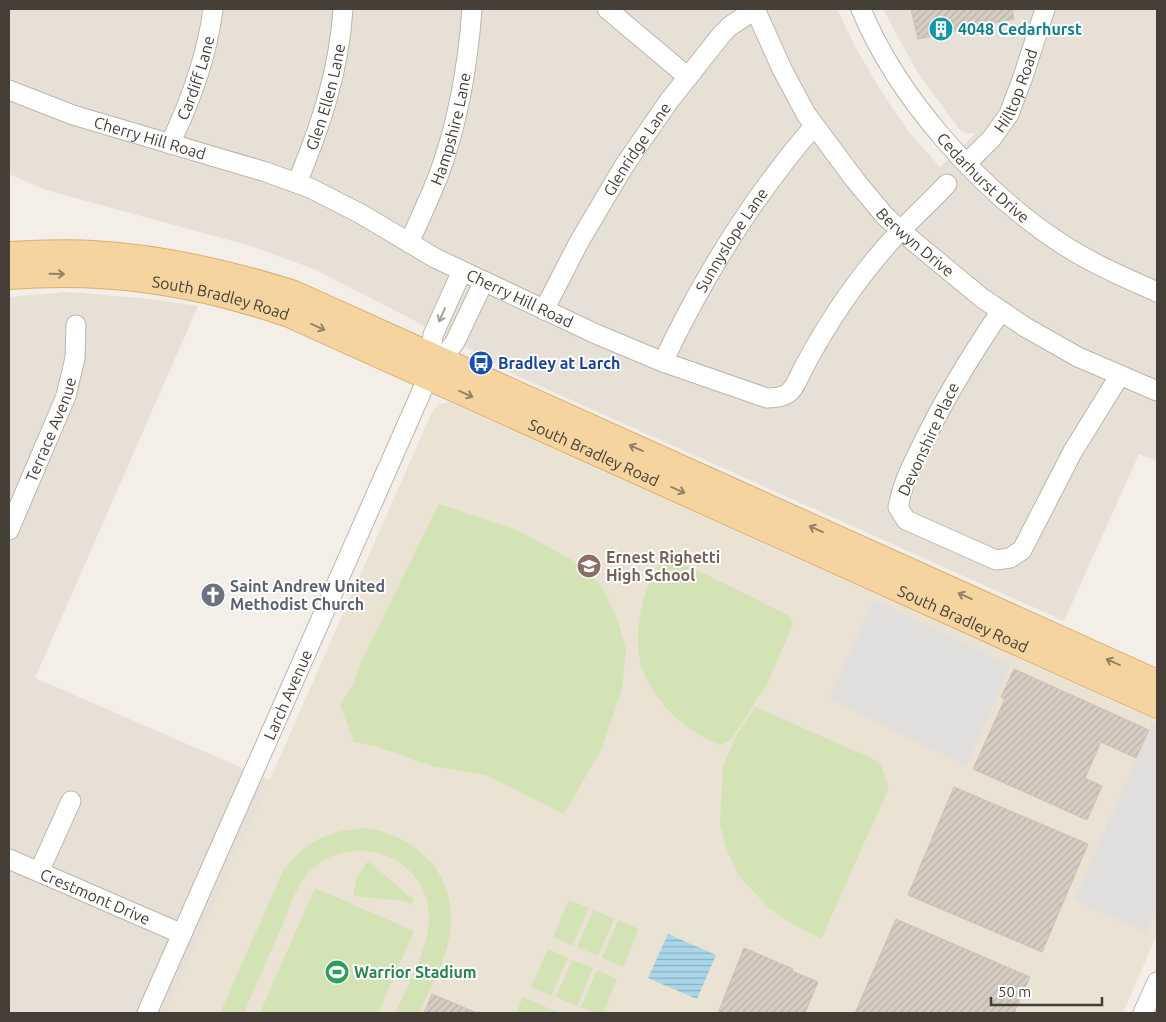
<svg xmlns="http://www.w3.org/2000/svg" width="1166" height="1022" viewBox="0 0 1166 1022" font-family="Ubuntu,sans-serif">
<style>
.residential{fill:#e6e0d7}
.education{fill:#eae2d3}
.pitch{fill:#d3e3b5}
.parking{fill:#e1dfdd}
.water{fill:url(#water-rules)}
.building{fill:url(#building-hatch);stroke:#cdc0b3}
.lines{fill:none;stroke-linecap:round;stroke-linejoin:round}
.minor-casing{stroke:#bdb5ac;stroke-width:21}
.major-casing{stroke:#d9af70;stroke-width:26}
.minor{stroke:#fff;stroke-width:19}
.major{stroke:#f5d49f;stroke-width:24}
.oneway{stroke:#948266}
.oneway2{stroke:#a29f9b}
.labels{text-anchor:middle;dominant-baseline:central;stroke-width:4;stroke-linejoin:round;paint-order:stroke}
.culture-label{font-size:16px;font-weight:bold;fill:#0d838f;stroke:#fff;text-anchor:start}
.street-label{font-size:16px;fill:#453f37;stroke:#fff}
.transit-label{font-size:16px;font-weight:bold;fill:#164399;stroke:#fff;text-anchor:start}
.education-label{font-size:16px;font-weight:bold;fill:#785e54;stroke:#fff;text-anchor:start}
.worship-label{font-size:16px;font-weight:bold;fill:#5b616d;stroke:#fff;text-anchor:start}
.leisure-label{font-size:16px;font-weight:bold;fill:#27864d;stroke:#fff;text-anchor:start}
</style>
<defs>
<pattern id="water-rules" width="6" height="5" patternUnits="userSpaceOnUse" patternTransform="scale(1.25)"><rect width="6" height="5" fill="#aad6ea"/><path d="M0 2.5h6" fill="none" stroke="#8cafbe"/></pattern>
<pattern id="building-hatch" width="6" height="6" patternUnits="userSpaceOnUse" patternTransform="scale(1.25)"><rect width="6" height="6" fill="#d6ccc2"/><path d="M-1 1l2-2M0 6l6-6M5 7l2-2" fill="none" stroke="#b9b0a7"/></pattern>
</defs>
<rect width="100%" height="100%" fill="#f3eee8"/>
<!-- residential -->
<path class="residential" d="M9 9H837L858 52 883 94 909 132 940 167 976 133 966 134 959 129 916 70 883 9H1157V461L1139 454 1064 621 504 370 487 358 314 269 251 246 46 190 9 174Z
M69 292 151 299 198 306 35 678 270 780 167 1013H9V297Z"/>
<!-- education -->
<path class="education" d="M449 402 1157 721V934L1123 1013H167L432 412 439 404Z"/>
<!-- pitch -->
<path class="pitch" d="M439 504 517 530 572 560 601 585 617 618 626 649 622 689 602 748 564 814 486 775 432 766 375 746 354 742 340 704 353 686 361 662Z
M669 558 679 561 790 616 793 625 767 684 732 738 722 745C686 732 654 703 642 667 635 647 638 622 643 602 645 594 653 570 659 564 662 561 666 559 669 558Z
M755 707 880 762 889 788 821 939 793 924 770 909 738 875 727 850 720 825 723 766 737 734Z
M366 828C423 837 460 880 449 939 444 964 429 990 419 1013H395C408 985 431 944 429 913 425 854 349 830 309 872 296 887 289 908 282 926 269 955 256 984 244 1013H220L284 869C307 841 329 830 366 828Z
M368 861 408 895 414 898 412 905 405 901 353 896 357 877Z
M315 888 414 931 378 1013H260Z
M569 900 589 908 572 946 553 937Z
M593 910 614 919 598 956 577 947Z
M618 920 639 929 623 967 602 958Z
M548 949 568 958 551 995 531 987Z
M572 960 593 968 577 1006 556 997Z
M597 970 617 979 603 1013H594L581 1007Z
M523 997 559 1013H516Z"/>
<!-- parking -->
<path class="parking" d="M874 600 1011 666 966 766 829 698Z
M1152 724 1157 726V907L1146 932 1074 900Z"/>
<!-- water -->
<path class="water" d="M668 934 716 955 697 999 648 978Z"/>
<!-- building -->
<path class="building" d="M911 9H1012L1014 19 918 39Z
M1014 669 1149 730 1136 758 1101 742 1085 778 1102 786 1087 820 973 769 1005 699 1001 697Z
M954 787 1088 844 1042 952 908 895Z
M896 919 1030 977 1014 1013H855Z
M744 948 793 969 792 971 818 982 805 1013H718Z
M432 994 477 1013H424Z"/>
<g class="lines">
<defs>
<g id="minor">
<path d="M607 9 688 77"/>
<path id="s1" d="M755 9 782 69 806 114 855 180 884 215 901 231 982 298 1025 327 1078 357 1157 391"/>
<path id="s2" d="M861 9C897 97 980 190 1059 242 1090 263 1124 277 1157 292"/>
<path id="s3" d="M9 90 73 115 266 172 310 188 361 214 435 258 596 334 663 362 767 398C793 398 793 388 804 367 830 318 863 270 901 230 916 215 932 200 947 184"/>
<path id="s4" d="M170 144C191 100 207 57 213 9"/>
<path id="s5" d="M967 163 992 138 1009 114 1023 77 1045 9"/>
<path id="s6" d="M297 183C321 125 339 71 343 9"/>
<path id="s7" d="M409 243C419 221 429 199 438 177 458 123 468 65 472 9"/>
<path id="s8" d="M544 310 579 242 624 166 669 101 722 34 730 26 756 9"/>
<path d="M1001 311C971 355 944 399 921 447 911 468 902 484 898 507L906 520 996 560 1010 558 1022 550 1073 451 1120 375"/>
<path id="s9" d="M663 362C703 277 752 198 814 126"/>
<path d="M429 366 433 335 462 271"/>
<path id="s10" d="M9 530 66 396 75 358 76 325"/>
<path id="s11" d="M9 859 182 934"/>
<path d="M39 872 71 801"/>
<path id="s12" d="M147 1013 428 377 455 342 484 281"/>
<path d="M1143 1013 1157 982"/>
</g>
<g id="major">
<path d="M9 254C37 253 65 251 93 253 162 257 228 272 294 293L1157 682"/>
<path id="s13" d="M9 277C109 270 194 282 289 315L1157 706"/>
</g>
</defs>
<!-- minor casing -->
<use href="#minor" class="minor-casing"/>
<!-- major casing -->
<use href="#major" class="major-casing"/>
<!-- minor -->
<use href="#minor" class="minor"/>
<!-- major -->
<use href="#major" class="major"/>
</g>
<!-- one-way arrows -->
<defs><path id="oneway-shaft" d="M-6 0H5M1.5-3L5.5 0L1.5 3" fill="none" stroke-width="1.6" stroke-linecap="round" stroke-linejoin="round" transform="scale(1.25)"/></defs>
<g class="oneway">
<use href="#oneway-shaft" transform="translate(57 274) rotate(1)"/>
<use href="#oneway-shaft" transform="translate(318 327) rotate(24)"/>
<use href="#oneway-shaft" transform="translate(466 394) rotate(24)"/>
<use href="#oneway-shaft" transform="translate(636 448) rotate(-156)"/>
<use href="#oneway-shaft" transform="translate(678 490) rotate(24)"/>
<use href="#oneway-shaft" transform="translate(816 529) rotate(-156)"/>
<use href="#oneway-shaft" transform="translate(965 596) rotate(-156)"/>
<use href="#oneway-shaft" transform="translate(1113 662) rotate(-156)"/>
</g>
<use class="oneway2" href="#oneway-shaft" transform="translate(442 315) rotate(114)"/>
<!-- icons -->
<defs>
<symbol id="building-disc" viewBox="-11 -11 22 22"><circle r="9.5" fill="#0f9aa8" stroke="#fff"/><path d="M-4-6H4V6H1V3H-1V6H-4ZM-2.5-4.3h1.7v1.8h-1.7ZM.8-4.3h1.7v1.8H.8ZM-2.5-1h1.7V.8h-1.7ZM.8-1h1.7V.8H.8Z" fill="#fff"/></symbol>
<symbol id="bus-disc" viewBox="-11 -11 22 22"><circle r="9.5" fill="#1a4fb4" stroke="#fff"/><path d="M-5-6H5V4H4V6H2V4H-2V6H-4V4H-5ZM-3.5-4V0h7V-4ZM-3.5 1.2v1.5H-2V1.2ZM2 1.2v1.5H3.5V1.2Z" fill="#fff"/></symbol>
<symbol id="school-disc" viewBox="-11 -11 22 22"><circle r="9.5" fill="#8d6e63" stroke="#fff"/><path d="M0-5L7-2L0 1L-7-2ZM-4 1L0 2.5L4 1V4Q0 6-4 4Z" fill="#fff"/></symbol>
<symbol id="church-disc" viewBox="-11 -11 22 22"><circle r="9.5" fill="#6b7280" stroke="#fff"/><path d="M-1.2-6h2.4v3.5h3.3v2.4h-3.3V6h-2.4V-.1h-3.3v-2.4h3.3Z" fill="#fff"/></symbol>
<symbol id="stadium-disc" viewBox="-11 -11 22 22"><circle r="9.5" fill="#2e9e5b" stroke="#fff"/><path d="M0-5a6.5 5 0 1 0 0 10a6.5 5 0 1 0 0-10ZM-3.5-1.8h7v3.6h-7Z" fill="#fff"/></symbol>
</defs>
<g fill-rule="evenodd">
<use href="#building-disc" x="927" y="15" width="28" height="28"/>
<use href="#bus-disc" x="467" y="349" width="28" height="28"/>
<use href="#school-disc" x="575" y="552" width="28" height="28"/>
<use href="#church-disc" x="199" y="581" width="28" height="28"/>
<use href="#stadium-disc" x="323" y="958" width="28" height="28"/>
</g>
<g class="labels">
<!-- culture labels -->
<g class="culture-label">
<text x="958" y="29">4048 Cedarhurst</text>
</g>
<!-- street labels -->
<g class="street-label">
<text stroke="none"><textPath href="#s4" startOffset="71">Cardiff Lane</textPath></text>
<text stroke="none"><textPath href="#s5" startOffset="89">Hilltop Road</textPath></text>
<text stroke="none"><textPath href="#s6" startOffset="91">Glen Ellen Lane</textPath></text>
<text stroke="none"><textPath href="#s7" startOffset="122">Hampshire Lane</textPath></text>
<text stroke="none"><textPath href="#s3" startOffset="149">Cherry Hill Road</textPath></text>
<text stroke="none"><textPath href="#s8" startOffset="186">Glenridge Lane</textPath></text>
<text stroke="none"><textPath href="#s2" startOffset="210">Cedarhurst Drive</textPath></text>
<text stroke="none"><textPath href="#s9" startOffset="140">Sunnyslope Lane</textPath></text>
<text stroke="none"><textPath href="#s1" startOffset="286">Berwyn Drive</textPath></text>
<text stroke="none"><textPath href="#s13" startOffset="214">South Bradley Road</textPath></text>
<text stroke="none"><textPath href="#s3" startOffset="554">Cherry Hill Road</textPath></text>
<text stroke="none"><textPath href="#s10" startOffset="109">Terrace Avenue</textPath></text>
<text transform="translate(928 439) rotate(-65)">Devonshire Place</text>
<text stroke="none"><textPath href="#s13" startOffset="619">South Bradley Road</textPath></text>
<text stroke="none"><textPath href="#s13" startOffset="1024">South Bradley Road</textPath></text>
<text stroke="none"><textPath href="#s12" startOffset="348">Larch Avenue</textPath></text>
<text stroke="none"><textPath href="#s11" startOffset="94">Crestmont Drive</textPath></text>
</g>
<!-- transit labels -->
<g class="transit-label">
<text x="498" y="363">Bradley at Larch</text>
</g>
<!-- education labels -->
<g class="education-label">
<text x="606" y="557">Ernest Righetti<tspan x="606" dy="18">High School</tspan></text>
</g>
<!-- worship labels -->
<g class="worship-label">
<text x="230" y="586">Saint Andrew United<tspan x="230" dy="18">Methodist Church</tspan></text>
</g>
<!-- leisure labels -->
<g class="leisure-label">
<text x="354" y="972">Warrior Stadium</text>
</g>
</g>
<!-- border -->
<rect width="1166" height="1022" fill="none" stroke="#453f37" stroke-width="20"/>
<!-- scale -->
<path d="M991 997v8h111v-8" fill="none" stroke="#453f37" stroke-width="2.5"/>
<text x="998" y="997" font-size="15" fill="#453f37" stroke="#ffffff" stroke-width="4" paint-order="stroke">50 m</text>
</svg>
